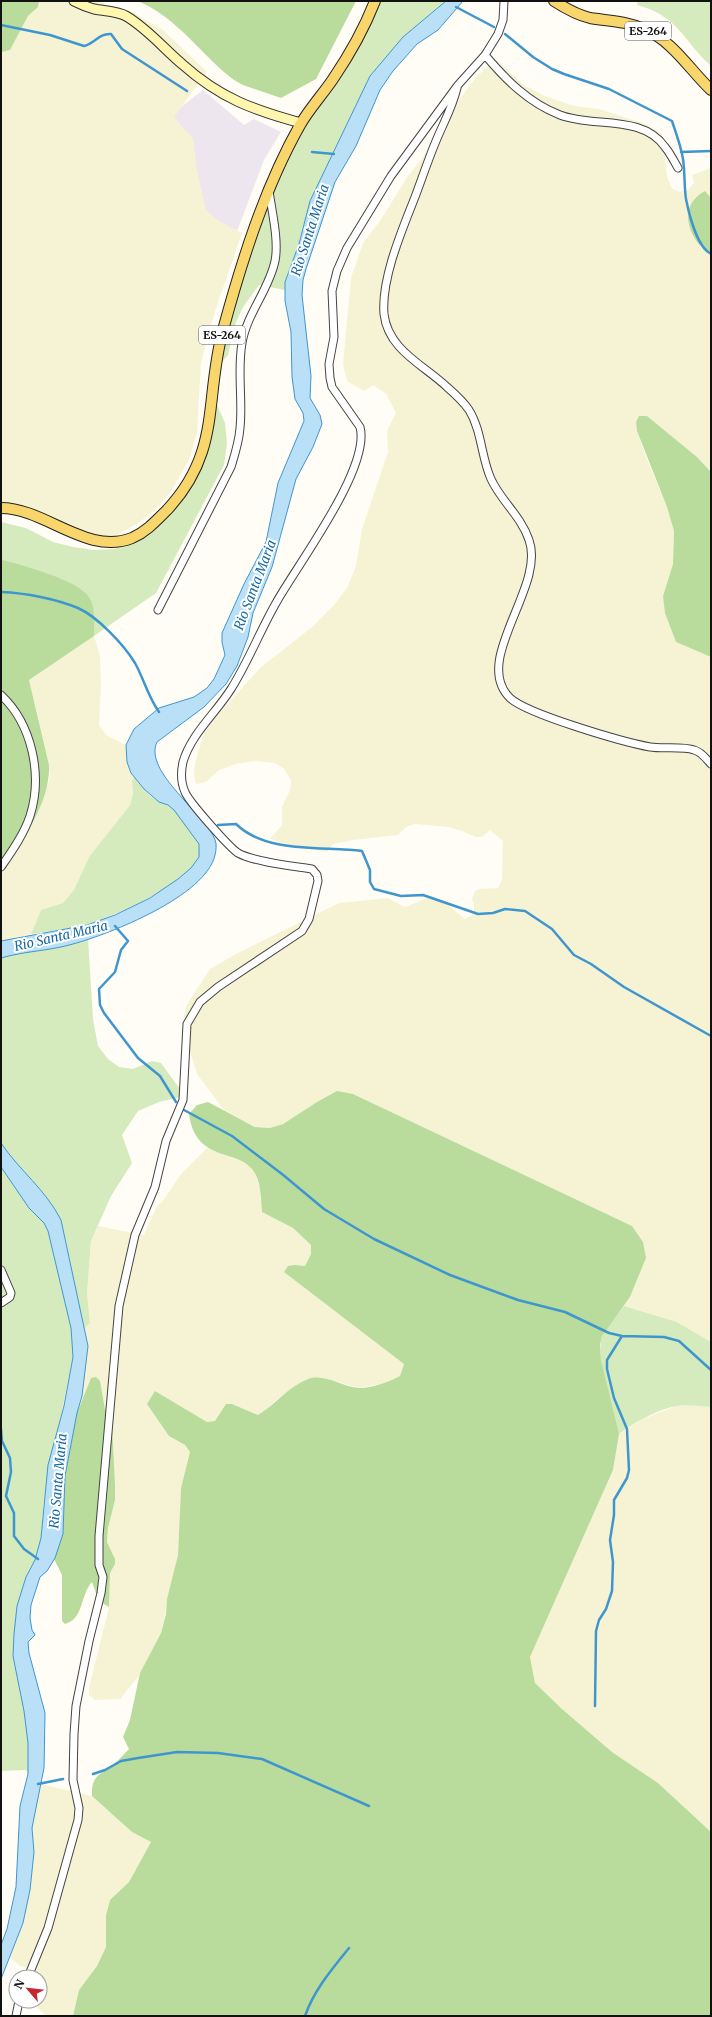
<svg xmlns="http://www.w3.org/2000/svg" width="712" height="2017" viewBox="0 0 712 2017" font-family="Merriweather,serif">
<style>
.industrial{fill:#eee6ef}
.farmland{fill:#f6f3d4}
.green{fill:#d5ebbd}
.forest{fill:#b9dc9c}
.water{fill:#b9e0f7;stroke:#3f96cf}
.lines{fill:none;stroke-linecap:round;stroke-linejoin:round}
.stream{stroke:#3f96cf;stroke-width:2.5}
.street-casing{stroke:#444;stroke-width:9}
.secondary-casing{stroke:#333;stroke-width:11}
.primary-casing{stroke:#222;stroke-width:12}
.street{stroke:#fff;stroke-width:7}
.secondary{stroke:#fff6b0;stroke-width:9}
.primary{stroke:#f9d66b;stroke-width:10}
.labels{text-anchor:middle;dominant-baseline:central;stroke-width:4;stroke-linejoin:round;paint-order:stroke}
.shield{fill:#fff;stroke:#585858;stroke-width:1}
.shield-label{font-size:11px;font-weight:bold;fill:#111}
.water-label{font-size:13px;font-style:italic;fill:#1768a6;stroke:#fff}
</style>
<rect width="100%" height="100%" fill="#fffdf5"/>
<!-- industrial -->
<path class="industrial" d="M203 90 244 125 254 119 281 132 264 160 236 234 208 223 186 181 173 113Z"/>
<!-- farmland -->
<path class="farmland" d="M39 1H96L132 12 163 30 207 72 174 117 193 139 197 171 206 210 217 220 242 233 215 311 201 362 197 433 189 460 170 493 156 509 140 522 113 537 104 538 1 509V52L10 50 28 16 38 7Z
M496 60 524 85 545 96 574 106 599 109 645 124 662 134 667 177 672 188 679 192 688 190 694 183 692 175 711 168V198L705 191 697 242 711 254V472L697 457 647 416 636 422 637 431 646 457 667 507 674 531 673 564 663 596 676 642 711 657V1342L677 1322 624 1306 630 1297 646 1258 632 1226 353 1094 317 1102 283 1124 270 1128 256 1127 224 1110 197 1074 182 1025 186 1006 210 969 236 954 339 903 388 898 405 907 432 896 443 901 465 919 474 914V905L472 899 475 891 479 889 498 888 502 880 503 841 490 830 482 837H476L462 831 448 827 415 824 406 827 398 835 353 840 333 844 327 852 297 847 270 839 282 825V807L290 790 291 780 284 769 275 763 255 761 236 764 219 770 206 782 196 784 194 775 195 763 204 733 216 717 260 668 312 627 334 605 347 588 356 566 362 529 388 452 387 431 396 413 386 394 373 385 364 391 347 381 343 364 351 278 363 243 380 221 408 176 422 159 440 125 477 76Z
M94 636 100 656 101 685 99 725 106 735 126 745V752L131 773 134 777 132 781 133 794 130 805 89 857 74 890 63 903 41 910 31 934 1 941V865L16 851 39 810 50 777 49 765 29 680Z
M207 1148 248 1164 256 1174 260 1189 262 1212 293 1228 311 1245V1254L305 1266 295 1265 375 1340 404 1364 400 1376 381 1384 359 1388 320 1377 276 1400 266 1410 258 1415 232 1404 215 1421 207 1422 155 1391 169 1436 185 1445 190 1452 181 1488 178 1555 161 1633 138 1677 120 1699 95 1700 89 1695V1688L109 1607 110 1573 115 1564V1559L107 1542 108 1528 115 1500V1484L112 1424 105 1409 100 1381 91 1378 81 1405 88 1346 84 1329 90 1323 87 1294 91 1241 98 1226 144 1235 156 1208 165 1198 181 1174Z
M693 1405 711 1407V1832L658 1783 612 1752 562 1709 535 1683 530 1657 613 1470 619 1434 643 1419 676 1406Z
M40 1784 92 1796 132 1832 151 1842 129 1882 110 1900 106 1915V1947L97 1966 79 1990 73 2016H46L37 2007 36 2001H40V1977H36L37 1965 33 1968 20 1966 10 1958 23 1923 30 1890 34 1852 32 1828Z"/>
<!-- green -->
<path class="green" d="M372 1H446L403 37 370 76 310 201 299 244 285 282V290L259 285 243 307 236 322 228 355 217 368 214 381 217 405 225 423 227 444 224 465 156 593 94 636V611L69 582 1 559V522L26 528 53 542 73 547 94 550 115 549 138 539 197 473 213 364 271 188Z
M638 1H711V66C683 41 679 16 637 5Z
M134 777C141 786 149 797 160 802 165 805 169 805 173 809 180 815 185 823 190 830 193 835 198 840 200 846 208 877 112 917 88 924 70 929 50 931 31 934L41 910 63 903 74 890 89 857 130 805 133 794 132 781Z
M88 939 93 1019 98 1046 108 1059 119 1067 133 1069 152 1061 161 1063 185 1096 159 1102 138 1111 122 1135 132 1163 111 1196 91 1241 87 1294 90 1323 84 1329 61 1220C46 1190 19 1170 1 1143V958C30 950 60 949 88 939Z
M1 1167 29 1208 44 1223 48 1231 71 1328 73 1357 44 1499 41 1538 35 1560 26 1577 17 1606 14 1634 13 1656 24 1711 28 1743V1774L26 1770 1 1771Z
M624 1306 677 1322 711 1342V1407C700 1406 688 1404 677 1406 658 1409 634 1423 619 1434 613 1413 595 1357 602 1337 606 1326 617 1315 624 1306Z"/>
<!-- forest -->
<path class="forest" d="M1 1H39L38 7 28 16 10 50 1 52Z
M138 1H356L316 79 281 98 243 85 234 80C201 55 178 18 138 1Z
M705 191 711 198V254C707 250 700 246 697 242 684 223 684 202 705 191Z
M639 416H647L697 457 711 472V657L676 642 665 613 663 596 673 564 674 531 667 507 637 431 636 422Z
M1 559C22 566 77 579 89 597 96 608 94 623 94 636L29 680 49 765C51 799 24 843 1 865Z
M337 1091 353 1094 632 1226 643 1242 646 1258 630 1297 602 1336 600 1345 601 1360 619 1434 613 1470 530 1657 535 1683 562 1709 612 1752 658 1783 711 1832V2016H73L79 1990 97 1966 106 1947V1915L110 1900 129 1882 151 1842 132 1832 92 1796C91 1774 101 1775 115 1763 120 1759 125 1753 129 1749L123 1737 130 1720 140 1673 161 1633 166 1614 167 1599 178 1555 181 1488 190 1452 185 1445 169 1436 147 1404 155 1391 207 1422 215 1421 226 1404H232L258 1415C275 1405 289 1386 308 1379 325 1373 342 1387 359 1388 373 1388 388 1382 400 1376L404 1364 284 1272 288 1266 295 1265 305 1266 311 1254V1245L293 1228 262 1212C261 1199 261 1186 256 1175 242 1146 196 1166 189 1114L197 1105 208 1102 255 1127 270 1128 283 1124 317 1102Z
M96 1377 100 1381 105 1409 112 1424 115 1484V1500L108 1528 107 1542 115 1559V1564L110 1573 109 1607 99 1601 92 1582C80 1595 84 1619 65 1624L62 1621V1575L54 1559 63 1534 65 1476 77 1413 91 1378Z"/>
<!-- water -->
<path class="water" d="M446 1H463L438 30 417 44 393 71 380 90 356 146 335 182 306 269 303 280 302 295 311 376 310 398 320 415 322 424 313 447 296 479 272 567 253 613 248 637 237 666 226 684 204 707 157 742C143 772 206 814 215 840 217 844 216 851 215 855 206 896 110 934 73 944 49 951 25 951 1 958V941L87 925 115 915 150 898 178 879 191 868 199 857V844L174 810 168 805 159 802 144 789 131 773 127 762 126 745 134 729 159 708 194 697 207 688 214 679 225 655 222 642V633L244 584 266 542 278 483 304 421 303 413 295 399 292 377 291 332 285 301V282L299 244 310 201 370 76 403 37Z
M1 1143C19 1170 46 1190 61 1220L88 1346 82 1396 77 1413 65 1476 63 1534 55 1558 47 1571 40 1577 31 1605 30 1618 32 1630 35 1635 28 1642 29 1653 45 1713 44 1768 32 1828 34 1852 30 1890 23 1923 1 1979V1945L7 1929 16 1887 20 1806 28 1774V1743L24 1711 13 1656 14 1634 17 1606 26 1577 35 1560 41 1538 48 1465 64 1406 73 1357 71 1328 48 1231 44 1223 29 1208 1 1167Z"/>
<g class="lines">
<!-- stream -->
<path class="stream" d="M456 7 494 27
M1 25 50 35 84 46C94 44 99 33 111 34L122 49 187 91
M505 34 533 57 552 69 564 74 609 89 672 121C676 133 681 146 683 159 685 172 684 186 686 199 689 214 697 247 711 254
M312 152 334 154
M681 152 711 151
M1 592C26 593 56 599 78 608 98 617 124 645 135 663 144 679 148 697 159 712
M218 825 236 824C267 854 322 846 362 851L370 870V882L374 889 401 896 423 895 478 914 493 913 505 909 525 911 552 929 574 955 591 964 624 987 711 1036
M115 926 128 941 121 950 115 972 99 989 100 1005 104 1013 138 1058 160 1076 176 1102
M184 1110 232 1136 282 1174 324 1209 374 1239 450 1275 518 1300 565 1312 609 1333 622 1336 664 1337 679 1341 711 1370
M1 1429 2 1441 10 1458 11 1472 6 1496 14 1513V1536L24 1549 38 1559
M595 1706 596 1631 599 1620 606 1609 612 1591 613 1562 610 1540 614 1515V1500L627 1478 629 1470 627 1429 614 1398 607 1369V1360L622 1336
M93 1774 105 1770 121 1761 138 1758 177 1752 218 1753 262 1759 369 1806
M38 1784 63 1779
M305 2016C314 1990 332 1969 349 1948"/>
<defs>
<path id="street" d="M485 55C506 80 529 103 560 115 593 128 642 114 665 147 670 153 674 161 678 168
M457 88C453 105 446 118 439 134 430 154 423 176 415 197 402 230 381 279 384 314 388 350 424 365 447 387 455 394 463 401 469 410 482 431 481 457 491 479 501 501 521 516 529 540 546 587 471 660 510 698 527 714 623 742 650 747 662 749 684 746 694 750 702 752 706 759 711 764
M158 610 231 467C235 454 239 442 240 428 243 400 237 372 242 343 247 313 269 290 275 261 279 241 272 212 269 191
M1 695C32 724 43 775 30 816 24 834 12 851 1 867
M1 1270 11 1293 10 1297 1 1303
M28 1977 48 1928 78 1820 79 1808 73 1780 74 1734 76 1706 89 1641 101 1593 103 1577 99 1565V1536L119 1306 135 1235 155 1187 166 1141 183 1100 187 1024 200 1002 218 987 302 931 309 919 318 881 317 875 312 869C293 866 254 862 238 853 229 847 189 802 185 792 181 783 181 771 183 762 191 734 216 713 231 689 248 662 260 631 276 603 297 565 371 468 360 427L332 387 330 378 329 364 334 337 332 291 337 271 347 248 391 176 458 85 485 55 498 34 503 20 504 1
M16 2016 19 2001"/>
<path id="secondary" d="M74 1C80 4 87 7 94 9 104 11 118 11 126 16 148 29 163 48 182 64 220 98 253 110 301 123"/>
<path id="primary" d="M554 1C565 8 577 15 590 18 609 21 626 21 644 29 673 41 689 69 711 90
M1 508C45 508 87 556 132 538 146 532 156 521 167 510 222 451 204 400 223 330 242 260 265 187 300 125 309 109 323 94 333 79 350 54 364 29 375 1"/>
</defs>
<!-- street casing -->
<use href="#street" class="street-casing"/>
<!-- secondary casing -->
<use href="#secondary" class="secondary-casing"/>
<!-- primary casing -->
<use href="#primary" class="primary-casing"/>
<!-- street -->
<use href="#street" class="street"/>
<!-- secondary -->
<use href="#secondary" class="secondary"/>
<!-- primary -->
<use href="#primary" class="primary"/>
</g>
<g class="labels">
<!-- shield labels -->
<g class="shield">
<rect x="625" y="22" width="46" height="18" rx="3"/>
<rect x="199" y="326" width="46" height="18" rx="3"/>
</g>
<g class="shield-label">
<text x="648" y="31">ES-264</text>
<text x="222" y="335">ES-264</text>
</g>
<!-- water labels -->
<g class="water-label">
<text transform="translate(310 230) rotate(-72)">Rio Santa Maria</text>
<text transform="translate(255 585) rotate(-69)">Rio Santa Maria</text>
<text transform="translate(61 936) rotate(-13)">Rio Santa Maria</text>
<text transform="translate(58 1481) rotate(-85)">Rio Santa Maria</text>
</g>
</g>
<!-- border -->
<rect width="712" height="2017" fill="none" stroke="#111111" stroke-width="4"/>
<!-- north arrow -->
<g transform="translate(28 1989) rotate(298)"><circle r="19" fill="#ffffff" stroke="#a0a0a0"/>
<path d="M0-3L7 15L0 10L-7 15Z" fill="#c4262e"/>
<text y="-6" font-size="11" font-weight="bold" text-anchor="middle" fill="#111111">N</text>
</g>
</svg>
